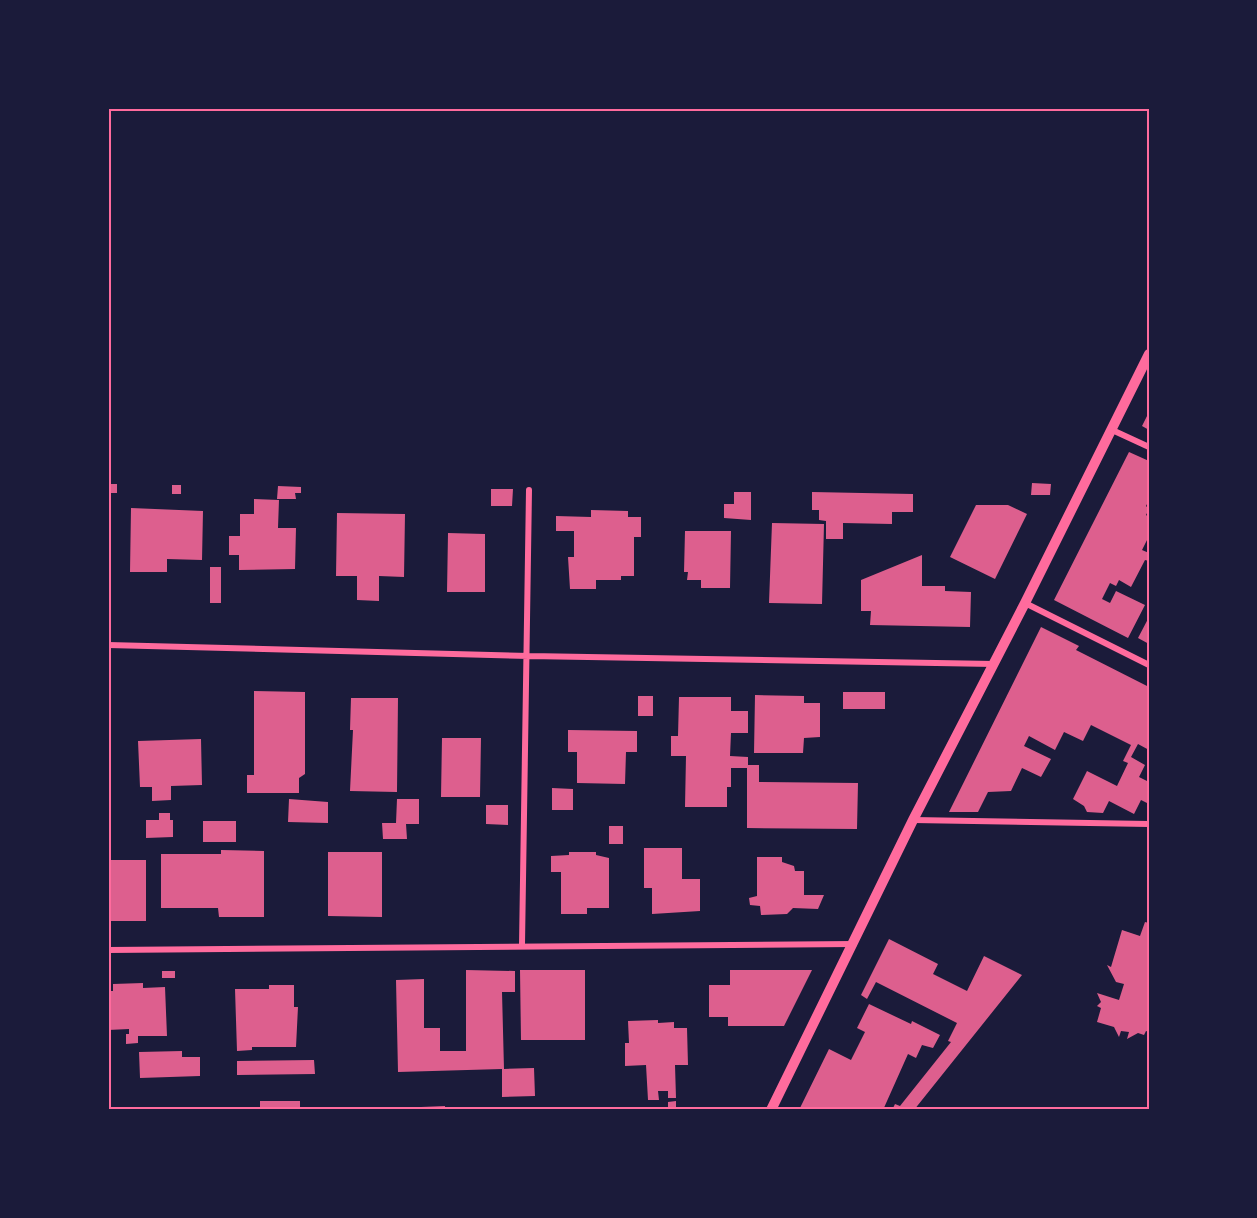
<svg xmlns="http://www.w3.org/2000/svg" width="1257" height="1218" viewBox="0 0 1257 1218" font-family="Rubik,sans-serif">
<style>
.building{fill:#dd5f8e}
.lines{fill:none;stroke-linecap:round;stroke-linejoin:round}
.minor{stroke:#ff6b9d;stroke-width:6}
.tertiary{stroke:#ff6b9d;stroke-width:10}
.neatline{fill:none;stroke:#ff6b9d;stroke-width:2}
</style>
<rect width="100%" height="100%" fill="#1b1b3a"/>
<!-- building -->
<path class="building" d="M1149 412V430L1142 426Z
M1129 452 1149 461V500L1146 506 1149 509 1146 515 1149 517V536L1142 550 1149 553V561L1145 560 1131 587 1119 580 1116 586 1110 583 1102 599 1110 603 1116 591 1145 605 1128 638 1054 600Z
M1032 483 1051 484 1050 495H1031Z
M108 484H117V493H108Z
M172 485H181V494H172Z
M278 486 301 487V493H295L296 499H277Z
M491 489H513L512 506H491Z
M734 492H751V520L724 518V504H734Z
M812 492 913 494V512H892V524L843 523V539H826V521L819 520V510H812Z
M254 499 279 500 278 528H296L295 569 239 570V555H229V536H240V514H254Z
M976 505H1008L1027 514 995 579 950 557Z
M131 508 203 511 202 560 167 559V572H130Z
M591 510 628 511V517H641V537H634V576H621V580H596V589H570L568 557H574V531H556V516L591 517Z
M337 513 405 514 404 577 379 576V601L357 600V576H336Z
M772 523 824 524 822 604 769 603Z
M685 531H731L730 588H701V580H687L688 572H684Z
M448 533 485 534V592H447Z
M922 555V586H945V591L971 592 970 627 870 625 871 611H861V580Z
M210 567H221V603H210Z
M1149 617V644L1138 638Z
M1041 627 1079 646 1076 650 1149 687V750L1138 744 1131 757 1145 765 1139 777 1149 782V804L1141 800 1134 814 1109 801 1103 813 1087 812 1084 806 1073 799 1087 771 1117 786 1128 763 1123 761 1131 745 1091 725 1083 741 1064 732 1055 750 1029 736 1024 746 1051 759 1041 777 1022 768 1011 791 988 792 978 812H949Z
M254 691 305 692V774L299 778V793H247V775H254Z
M843 692H885V709H843Z
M755 695 804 696V703H820V737L804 738 803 753H754Z
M638 696H653V716H638Z
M679 697H731V711H748V733H731L730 756 748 757V765H759V782L858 783 857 829 747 828V768H731V787H727V807H685L686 756H671V736H678Z
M351 698H398L397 792 350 791 353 730H350Z
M568 730 637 731V752H626L625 784 577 783V752H568Z
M442 738H481L480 797H441Z
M201 739 202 785 171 786V800L152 801V787H140L138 741Z
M552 788 573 789V810H552Z
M289 799 328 802V823L288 822Z
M397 799H419V824H406L407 839H383L382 823H396Z
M486 805H508V825L486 824Z
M159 813H170V820H173V837L146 838V820H159Z
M203 821H236V842H203Z
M609 826H623V844H609Z
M644 848H682V879H700V911L652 914V888H644Z
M221 850 264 851V917H219L218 908H161V854H221Z
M328 852H382V917L328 916Z
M569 852H596V855L609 858V908H587V914H561V872H551V856L569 855Z
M757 857H782V862L794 866 795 871H804V895H824L818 909 793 908 787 914 761 915 760 906 750 905 749 898 757 896Z
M108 860H146V921H108Z
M1145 922 1149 923V1032L1146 1031 1144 1035 1138 1033 1127 1039 1129 1032 1121 1031 1119 1037 1114 1027 1097 1022 1101 1008 1097 1006 1101 1002 1097 993 1119 1000 1124 984 1116 982 1107 965 1111 967 1122 930 1140 936Z
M889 939 938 964 933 974 967 991 984 956 1022 975 914 1110H892L895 1104 900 1106 951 1042 948 1041 957 1023 876 982 867 999 861 995Z
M466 970 515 971V992H502L504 1069 534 1068 535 1096 502 1097V1069L398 1072 396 980 424 979V1028H440V1051H466Z
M520 970H585V1040H521Z
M730 970H812L784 1026H728V1017H709V985H730Z
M162 971H175V978H162Z
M143 983V988L165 987 167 1036H138V1043L126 1044V1034H129V1029L108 1030V991H113V984Z
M269 985H294V1007H298L296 1047H252V1050L237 1051 235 989H269Z
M869 1004 911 1024 912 1021 940 1035 933 1048 922 1045 916 1058 908 1054 883 1110H799L829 1049 851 1060 865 1032 857 1028Z
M658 1020V1023L674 1022V1028H687L688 1065H675L676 1098H668V1091H658L659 1100H648L646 1065 625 1066V1043H629L628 1021Z
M182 1051V1057H200V1076L140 1078 139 1052Z
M314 1060 315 1074 237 1075V1061Z
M260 1101H300V1110H260Z
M676 1101V1110H668V1102Z
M445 1106V1110H421V1107Z"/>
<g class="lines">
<!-- minor -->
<path class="minor" d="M1110 429 1149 447
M1025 603 1149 665
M108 645 529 656 994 664
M913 820 1149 824
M522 945 529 490
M108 950 854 944"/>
<!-- tertiary -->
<path class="tertiary" d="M771 1110 913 820 1025 603 1149 354"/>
</g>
<!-- border -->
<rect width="1257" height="1218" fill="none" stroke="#1b1b3a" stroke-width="219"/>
<rect x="110" y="110" width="1038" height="998" class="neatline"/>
</svg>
